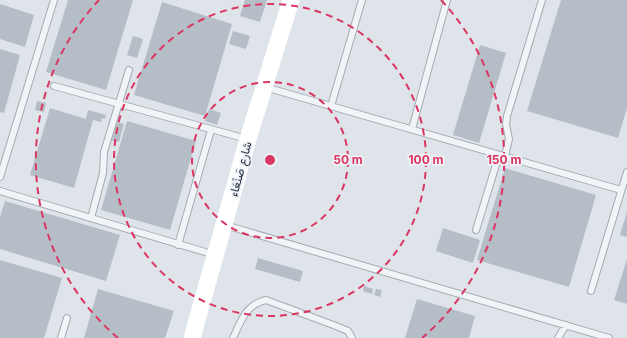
<svg xmlns="http://www.w3.org/2000/svg" width="627" height="338" viewBox="0 0 627 338" font-family="Inter,Vazirmatn,sans-serif">
<style>
.building{fill:#b5bdc7}
.lines{fill:none;stroke-linecap:round;stroke-linejoin:round}
.lane-casing{stroke:#a3abb4;stroke-width:8}
.lane{stroke:#f1f4f7;stroke-width:6}
.secondary{stroke:#fff;stroke-width:17}
.ring{fill:none;stroke:#db3661;stroke-width:2;stroke-dasharray:7 5}
.labels{text-anchor:middle;dominant-baseline:central;stroke-width:3.5;stroke-linejoin:round;paint-order:stroke}
.street-label{font-size:12px;fill:#263342;stroke:#eef2f7}
.centre{fill:#db3661;stroke:#eef2f7;stroke-width:2}
.ring-label{font-size:12px;text-anchor:middle;font-weight:bold;fill:#db3661;stroke:#eef2f7;stroke-width:3.5;stroke-linejoin:round;paint-order:stroke}
</style>
<rect width="100%" height="100%" fill="#dee4e9"/>
<!-- building -->
<path class="building" d="M68 0H133L106 90 46 72Z
M245 0H267L260 22 240 16Z
M561 0H627V108L618 138 527 111Z
M162 2 232 24 205 116 134 95Z
M0 4 34 15 25 47 0 39Z
M233 31 250 36 246 49 229 44Z
M133 36 143 39 137 58 127 55Z
M480 45 506 53 479 143 453 135Z
M0 49 20 55 4 113 0 112Z
M37 101 46 103 44 112 35 110Z
M50 108 86 119 88 110 106 115 105 119 102 118 101 122 93 120 74 188 30 175Z
M209 109 221 113 217 125 205 121Z
M127 121 196 141 170 230 101 210Z
M117 122 124 124 119 142 112 141Z
M505 168 596 195 569 287 477 260Z
M5 201 120 235 106 281 0 249V217Z
M627 212V237L620 235Z
M443 228 480 240 473 263 436 251Z
M258 258 303 271 300 282 255 269Z
M627 259V304L614 300Z
M0 260 62 278 44 338H0Z
M364 286 373 289 372 294 363 291Z
M98 289 174 311 165 338H84Z
M376 289 382 290 380 297 374 295Z
M417 299 475 316 469 338H405Z"/>
<g class="lines">
<defs>
<path id="lane" d="M54 86 247 139
M265 87 621 190
M331 106 362 0
M412 129 447 0
M505 156 509 139 506 124 507 116 542 0
M0 177 54 0
M0 191 215 255
M91 218 103 173 104 152 129 70
M225 225 609 338
M476 230 499 155
M178 245 211 130
M591 291 627 172
M61 338 67 318
M233 338C241 321 246 304 266 300L336 326 348 331 352 338
M558 338 566 325"/>
</defs>
<!-- lane casing -->
<use href="#lane" class="lane-casing"/>
<!-- lane -->
<use href="#lane" class="lane"/>
<!-- secondary -->
<path class="secondary" d="M192 338 248 139 291 0"/>
</g>
<!-- distance rings -->
<g class="ring">
<circle cx="270" cy="160" r="78"/>
<circle cx="270" cy="160" r="156"/>
<path d="M118 338A234 234 0 0 1 99 0M441 0A234 234 0 0 1 422 338"/>
</g>
<g class="labels">
<!-- street labels -->
<g class="street-label">
<text transform="translate(240 169) rotate(-75)">شارع صَنْعَاء</text>
</g>
</g>
<circle cx="270" cy="160" r="6" class="centre"/>
<g class="ring-label">
<text x="348" y="164">50 m</text>
<text x="426" y="164">100 m</text>
<text x="504" y="164">150 m</text>
</g>
</svg>
